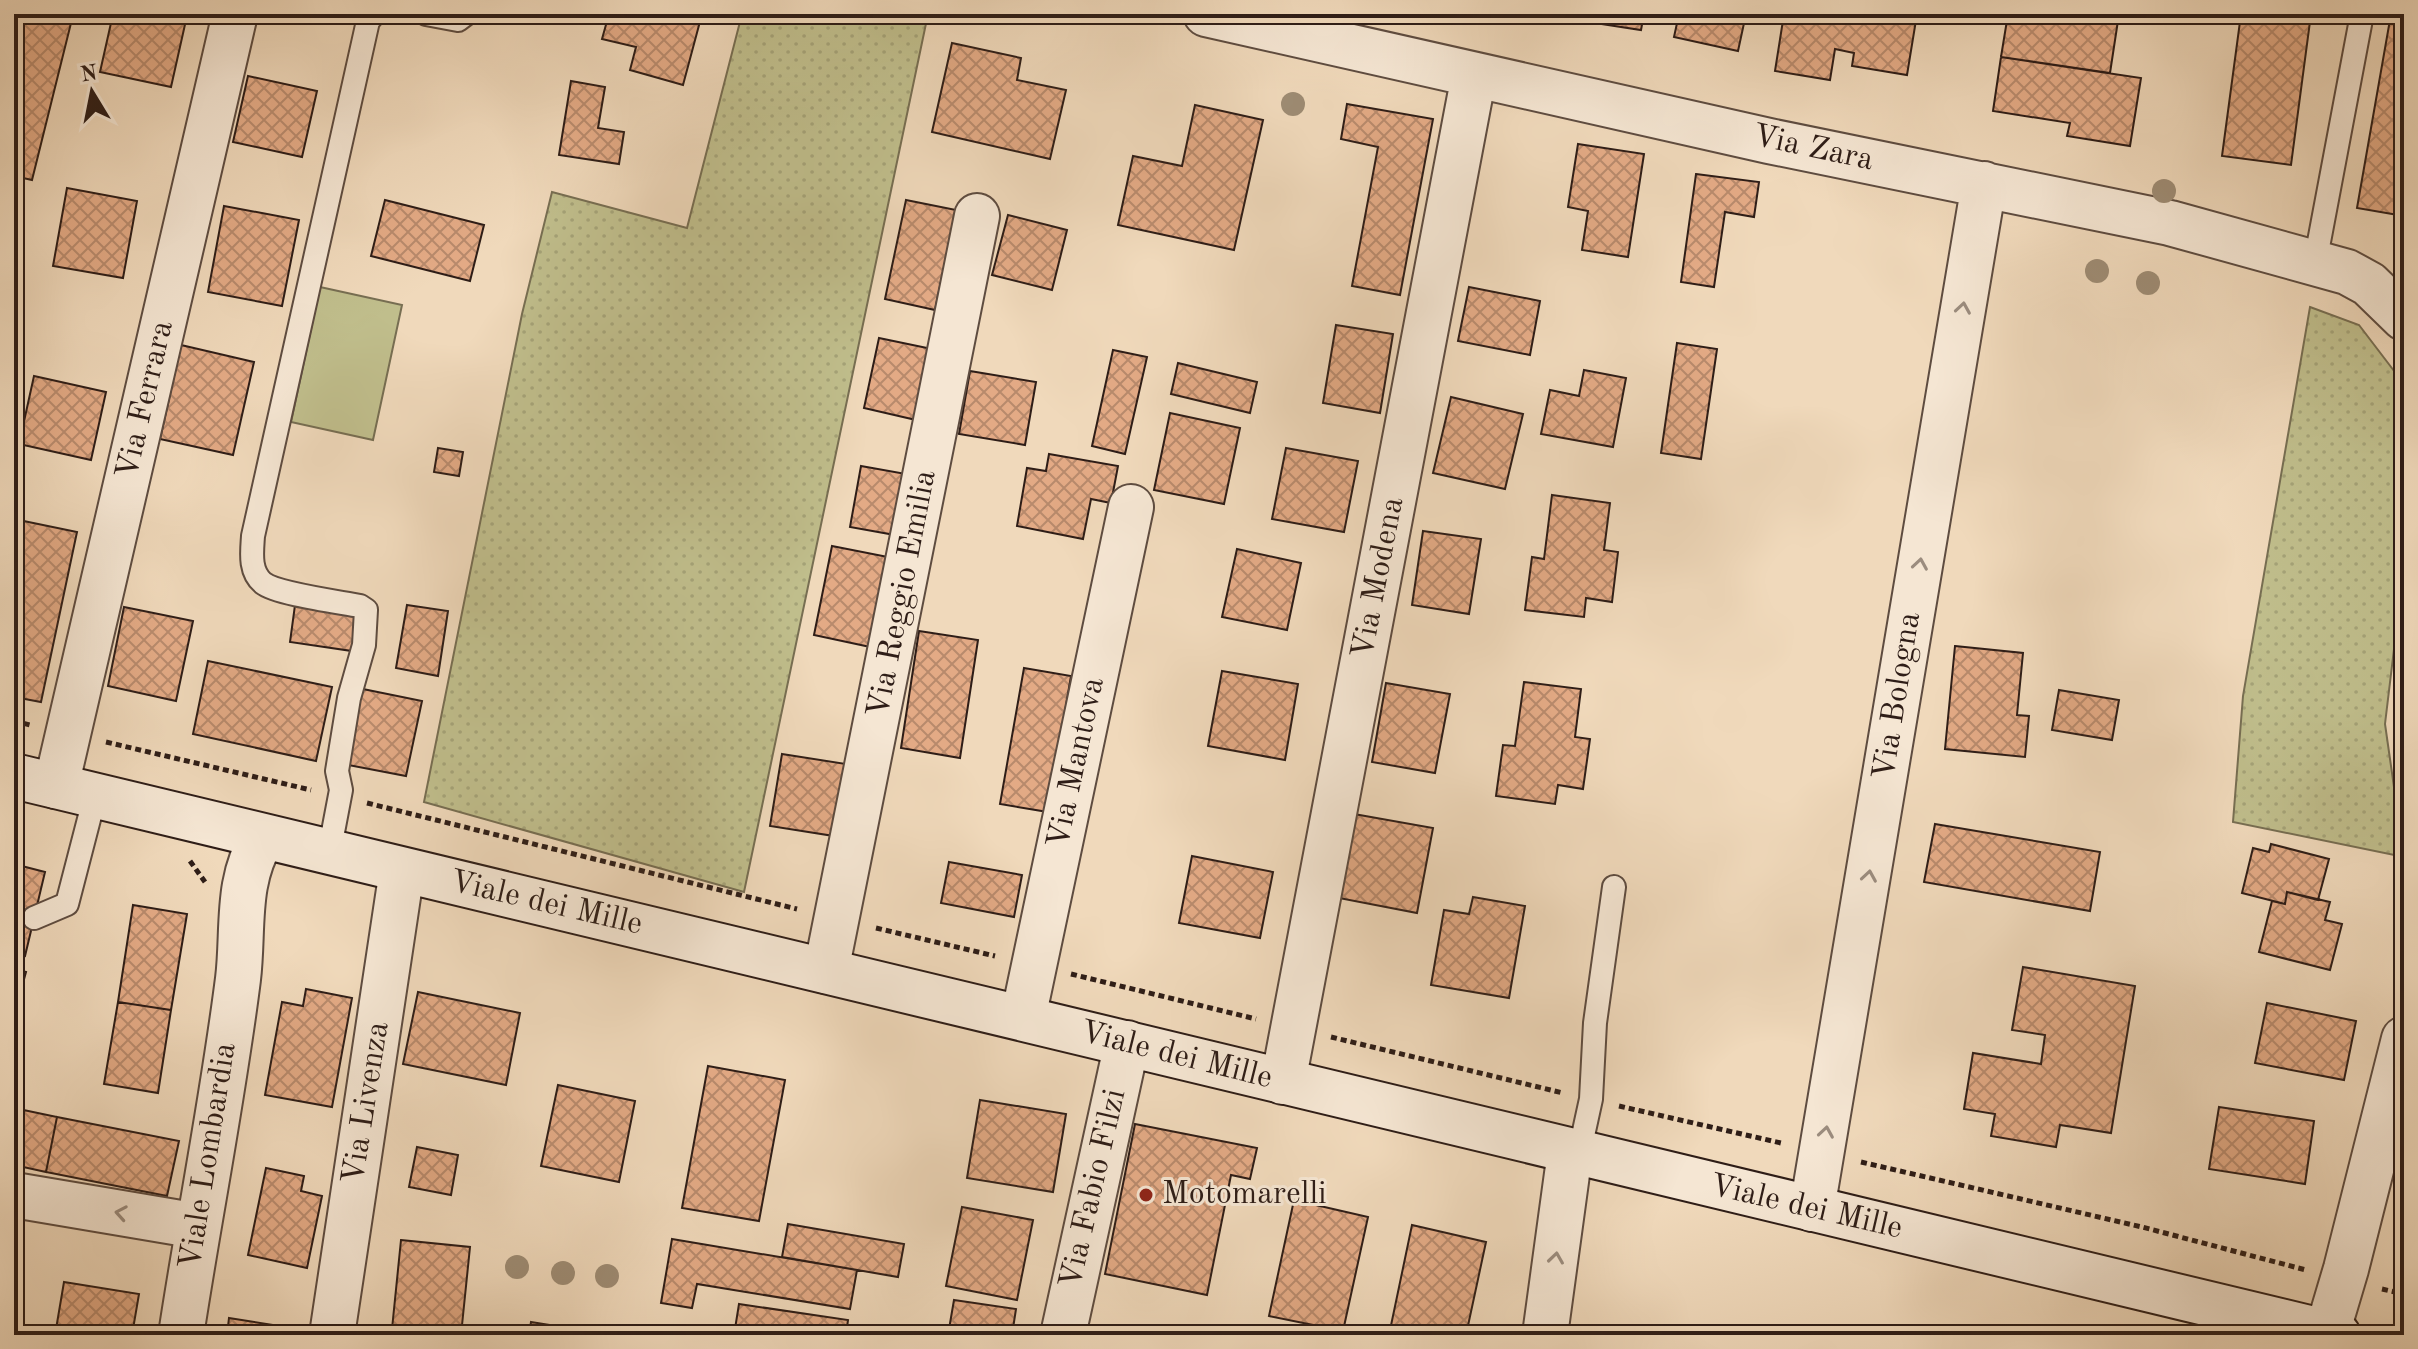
<svg xmlns="http://www.w3.org/2000/svg" width="2418" height="1349" viewBox="0 0 2418 1349" font-family="'Old Standard TT',serif">
<style>
.grass{fill:url(#grass-dots);stroke:#776e52;stroke-width:2}
.garden{fill:#c0be8c;stroke:#776e52;stroke-width:2}
.building{fill:url(#building-cross-hatch);stroke:#2e1d17;stroke-width:2}
.lines{fill:none;stroke-linecap:round;stroke-linejoin:round}
.lane-casing{stroke:#5e4c40;stroke-width:26}
.street-casing{stroke:#5e4c40;stroke-width:48}
.secondary-casing{stroke:#2e1d17;stroke-width:48}
.path{stroke:#2e1d17;stroke-width:5;stroke-dasharray:6 4;stroke-linecap:butt}
.lane{stroke:#f5e6d3;stroke-width:22}
.street{stroke:#f5e6d3;stroke-width:44}
.secondary{stroke:#f5e6d3;stroke-width:44}
.tree{fill:#9e8c74}
.oneway{stroke:#9b8c7e}
.poi-dot{fill:#8f2418;stroke:#f5e6d3;stroke-width:3}
.labels{text-anchor:middle;dominant-baseline:central;stroke-width:6;stroke-linejoin:round;paint-order:stroke}
.street-label{font-size:32px;fill:#2e1d17;stroke:#f5e6d3}
.poi-label{font-size:32px;fill:#2e1d17;stroke:#f5e6d3;text-anchor:start}
</style>
<defs>
<pattern id="grass-dots" width="8" height="8" patternUnits="userSpaceOnUse" patternTransform="scale(2)"><rect width="8" height="8" fill="#c0be8c"/><path d="M2 2h.1M6 6h.1" fill="none" stroke="#a5a378" stroke-width="1.8" stroke-linecap="round"/></pattern>
<pattern id="building-cross-hatch" width="8" height="8" patternUnits="userSpaceOnUse" patternTransform="scale(2)"><rect width="8" height="8" fill="#e3aa85"/><path d="M0 0l8 8M0 8l8-8" fill="none" stroke="#b88a6c"/></pattern>
</defs>
<rect width="100%" height="100%" fill="#f0d9bb"/>
<filter id="stains"><feTurbulence type="fractalNoise" baseFrequency=".0025" numOctaves="4"/><feColorMatrix values="0 0 0 0 .2 0 0 0 0 .09 0 0 0 0 .02 0 0 0 .5 -.17"/></filter>
<radialGradient id="worn" r=".72"><stop offset=".6" stop-color="#630" stop-opacity="0"/><stop offset="1" stop-color="#630" stop-opacity=".3"/></radialGradient>
<!-- grass -->
<path class="grass" d="M742 14H928L744 892 424 802 522 314 552 192 687 228Z
M2310 307 2359 325 2404 384V566L2385 724 2404 857 2233 822 2243 696Z"/>
<!-- garden -->
<path class="garden" d="M320 287 402 305 373 440 291 422Z"/>
<!-- building -->
<path class="building" d="M14 14 73 15 32 180 14 176Z
M113 14H157L186 20 171 87 100 72Z
M609 14H702L683 85 630 70 636 47 602 39Z
M1576 14H1644L1641 30 1575 20Z
M1679 14H1746L1738 51 1674 37Z
M1784 14H1917L1907 75 1852 66 1854 53 1835 49 1830 80 1775 71Z
M2008 14H2119L2110 73 2001 57Z
M2241 14H2311L2291 165 2222 156Z
M2391 14H2404V216L2357 208Z
M952 43 1021 58 1017 80 1066 90 1050 159 932 132Z
M2001 57 2141 78 2130 146 2067 136 2070 123 1993 111Z
M248 76 317 91 302 157 233 142Z
M571 81 605 87 598 128 624 132 619 164 559 155Z
M1347 104 1433 119 1400 295 1352 286 1378 147 1341 139Z
M1195 105 1263 120 1234 250 1118 225 1133 156 1182 166Z
M1578 144 1644 154 1628 257 1582 250 1588 211 1568 207Z
M1696 174 1759 182 1754 217 1725 212 1714 287 1681 282Z
M67 188 137 201 123 278 53 266Z
M385 200 484 225 470 281 371 256Z
M906 200 956 210 935 310 885 299Z
M224 206 299 220 282 306 208 292Z
M1008 215 1067 230 1052 290 992 275Z
M1469 287 1540 301 1530 355 1458 341Z
M1336 325 1393 334 1380 413 1323 403Z
M879 338 932 349 916 420 864 408Z
M1677 343 1717 349 1701 459 1661 453Z
M181 345 254 362 233 455 160 439Z
M1113 350 1147 357 1125 454 1092 446Z
M1178 363 1257 382 1250 413 1171 394Z
M1584 370 1626 378 1613 447 1541 434 1550 390 1579 396Z
M970 371 1036 382 1025 445 959 434Z
M34 376 106 392 91 460 19 444Z
M1451 397 1523 414 1505 489 1433 473Z
M1170 413 1240 428 1224 504 1154 490Z
M438 448 463 452 459 476 434 472Z
M1286 448 1358 461 1344 532 1272 519Z
M1049 454 1118 466 1111 503 1091 499 1083 539 1017 526 1027 468 1046 471Z
M861 466 906 474 895 535 850 527Z
M1552 495 1610 503 1604 550 1618 552 1612 602 1586 598 1584 617 1525 610 1532 557 1544 559Z
M14 519 77 532 41 702 14 697 16 646H14Z
M1423 531 1481 539 1469 614 1412 605Z
M832 546 893 558 875 648 814 635Z
M1237 549 1301 563 1287 630 1222 617Z
M295 605 357 613 352 651 290 642Z
M407 605 448 611 438 676 396 668Z
M124 607 193 621 176 701 108 686Z
M919 631 978 640 960 758 901 748Z
M1955 646 2023 653 2017 715 2029 716 2025 757 1945 749Z
M208 661 332 687 316 761 193 734Z
M1024 668 1071 676 1048 812 1000 804Z
M1222 671 1298 684 1285 760 1208 746Z
M1524 682 1581 689 1575 737 1590 739 1583 789 1558 785 1555 804 1496 796 1503 745 1515 746Z
M1386 683 1450 694 1435 773 1372 762Z
M358 688 422 701 406 776 343 764Z
M2059 690 2119 700 2112 740 2052 730Z
M782 754 846 764 834 836 770 826Z
M1354 814 1433 828 1417 913 1339 898Z
M1935 824 2100 852 2090 911 1924 882Z
M2271 844 2329 859 2318 900 2287 892 2285 904 2242 893 2253 848 2269 852Z
M1192 856 1273 872 1260 938 1179 923Z
M949 862 1022 875 1014 917 941 903Z
M14 864 45 872 25 956 14 954Z
M2287 892 2330 902 2325 920 2342 924 2330 970 2259 952 2272 901 2285 904Z
M1473 897 1525 906 1509 998 1431 985 1444 910 1469 914Z
M133 905 187 914 171 1010 118 1002Z
M2023 967 2135 986 2111 1133 2060 1125 2056 1147 1991 1136 1995 1114 1964 1109 1973 1053 2041 1064 2045 1035 2012 1030Z
M14 969 26 972 20 994 14 993Z
M306 989 352 998 332 1107 265 1095 282 1002 303 1006Z
M418 992 520 1013 506 1085 403 1064Z
M118 1002 171 1010 158 1093 104 1084Z
M2267 1003 2356 1021 2344 1080 2255 1063Z
M708 1066 785 1080 759 1221 682 1208Z
M558 1085 635 1101 619 1182 541 1166Z
M980 1100 1066 1114 1053 1192 967 1178Z
M2219 1107 2314 1121 2305 1184 2209 1169Z
M14 1108 57 1117 46 1172 14 1165Z
M57 1117 179 1141 167 1196 46 1172Z
M1135 1124 1257 1148 1250 1179 1231 1175 1207 1295 1105 1274Z
M417 1147 458 1155 451 1195 409 1187Z
M266 1168 304 1176 301 1191 322 1196 307 1268 248 1255Z
M1294 1200 1368 1217 1343 1331 1269 1316Z
M962 1207 1033 1220 1017 1300 946 1286Z
M788 1224 904 1244 898 1277 782 1257Z
M1412 1225 1486 1242 1466 1335H1389Z
M672 1239 857 1270 850 1309 697 1284 692 1308 661 1303Z
M401 1240 470 1247 461 1335 392 1329Z
M64 1282 139 1294 132 1335H55Z
M954 1300 1016 1309 1012 1335H948Z
M739 1304 848 1320 846 1335H734Z
M229 1318 305 1330 304 1335H227Z
M531 1322 600 1333V1335H529Z"/>
<g class="lines">
<defs>
<path id="lane" d="M426 14 458 20 466 14
M2315 263 2362 14
M329 853 341 790 337 771 349 698 364 645 366 610 360 606C340 602 277 594 263 583 249 571 252 552 253 536L368 21 374 14
M34 918 67 904 95 796
M1579 1154 1591 1099 1595 1023 1614 887"/>
<path id="street" d="M1206 14 1769 141 2170 223 2347 272 2369 284 2404 318
M56 786 235 14
M826 971 977 216
M1023 1018 1131 507
M1283 1082 1474 75
M14 1195 198 1226
M1812 1209 1984 184
M2327 1333 2346 1269 2404 1039
M181 1335C199 1217 223 1098 238 979 244 930 235 882 263 837
M332 1335 402 870
M1063 1335 1127 1043
M1545 1335 1570 1152"/>
<path id="secondary" d="M14 776 2338 1335"/>
</defs>
<!-- lane casing -->
<use href="#lane" class="lane-casing"/>
<!-- street casing -->
<use href="#street" class="street-casing"/>
<!-- secondary casing -->
<use href="#secondary" class="secondary-casing"/>
<!-- path -->
<path class="path" d="M14 721 30 725
M106 742 311 790
M367 803 797 909
M190 861 205 882
M876 928 995 956
M1071 974 1256 1019
M1331 1037 1563 1093
M1619 1106 1781 1143
M1861 1162 2142 1227 2306 1270
M2382 1289 2404 1294"/>
<!-- lane -->
<use href="#lane" class="lane"/>
<!-- street -->
<use href="#street" class="street"/>
<!-- secondary -->
<use href="#secondary" class="secondary"/>
</g>
<!-- trees -->
<g class="tree">
<circle cx="1293" cy="104" r="12"/>
<circle cx="2164" cy="191" r="12"/>
<circle cx="2097" cy="271" r="12"/>
<circle cx="2148" cy="283" r="12"/>
<circle cx="517" cy="1267" r="12"/>
<circle cx="563" cy="1273" r="12"/>
<circle cx="607" cy="1276" r="12"/>
</g>
<!-- one-way arrows -->
<defs><path id="oneway-chevron" d="M-2-3.5L2.5 0L-2 3.5" fill="none" stroke-width="1.6" stroke-linecap="round" stroke-linejoin="round" transform="scale(2)"/></defs>
<g class="oneway">
<use href="#oneway-chevron" transform="translate(1963 308) rotate(-81)"/>
<use href="#oneway-chevron" transform="translate(1920 564) rotate(-81)"/>
<use href="#oneway-chevron" transform="translate(1869 876) rotate(-81)"/>
<use href="#oneway-chevron" transform="translate(1826 1132) rotate(-81)"/>
<use href="#oneway-chevron" transform="translate(121 1213) rotate(-170)"/>
<use href="#oneway-chevron" transform="translate(1556 1258) rotate(-82)"/>
</g>
<!-- markers -->
<circle class="poi-dot" cx="1146" cy="1195" r="8"/>
<g class="labels">
<!-- street labels -->
<g class="street-label">
<text transform="translate(1813 149) rotate(12)">Via Zara</text>
<text transform="translate(146 400) rotate(-77)">Via Ferrara</text>
<text transform="translate(1379 578) rotate(-79)">Via Modena</text>
<text transform="translate(903 594) rotate(-79)">Via Reggio Emilia</text>
<text transform="translate(1898 696) rotate(-81)">Via Bologna</text>
<text transform="translate(1077 763) rotate(-78)">Via Mantova</text>
<text transform="translate(546 904) rotate(13)">Viale dei Mille</text>
<text transform="translate(1176 1056) rotate(14)">Viale dei Mille</text>
<text transform="translate(367 1103) rotate(-81)">Via Livenza</text>
<text transform="translate(209 1156) rotate(-81)">Viale Lombardia</text>
<text transform="translate(1094 1189) rotate(-77)">Via Fabio Filzi</text>
<text transform="translate(1806 1208) rotate(13)">Viale dei Mille</text>
</g>
<!-- poi labels -->
<g class="poi-label">
<text x="1162" y="1195">Motomarelli</text>
</g>
</g>
<!-- margin -->
<rect width="2418" height="1349" fill="none" stroke="#f0d9bb" stroke-width="48"/>
<rect x="16" y="16" width="2386" height="1317" fill="none" stroke="#2e1d17" stroke-width="4"/>
<rect x="24" y="24" width="2370" height="1301" fill="none" stroke="#2e1d17" stroke-width="2"/>
<!-- north arrow -->
<g transform="translate(92 92) rotate(350)" stroke="#f5e6d3" stroke-width="6" paint-order="stroke">
<path d="M0-6L14 30L0 20L-14 30Z" fill="#2e1d17"/>
<text y="-12" font-size="22" font-weight="bold" text-anchor="middle" fill="#2e1d17">N</text>
</g>
<rect width="100%" height="100%" filter="url(#stains)"/>
<rect width="100%" height="100%" fill="url(#worn)"/>
</svg>
